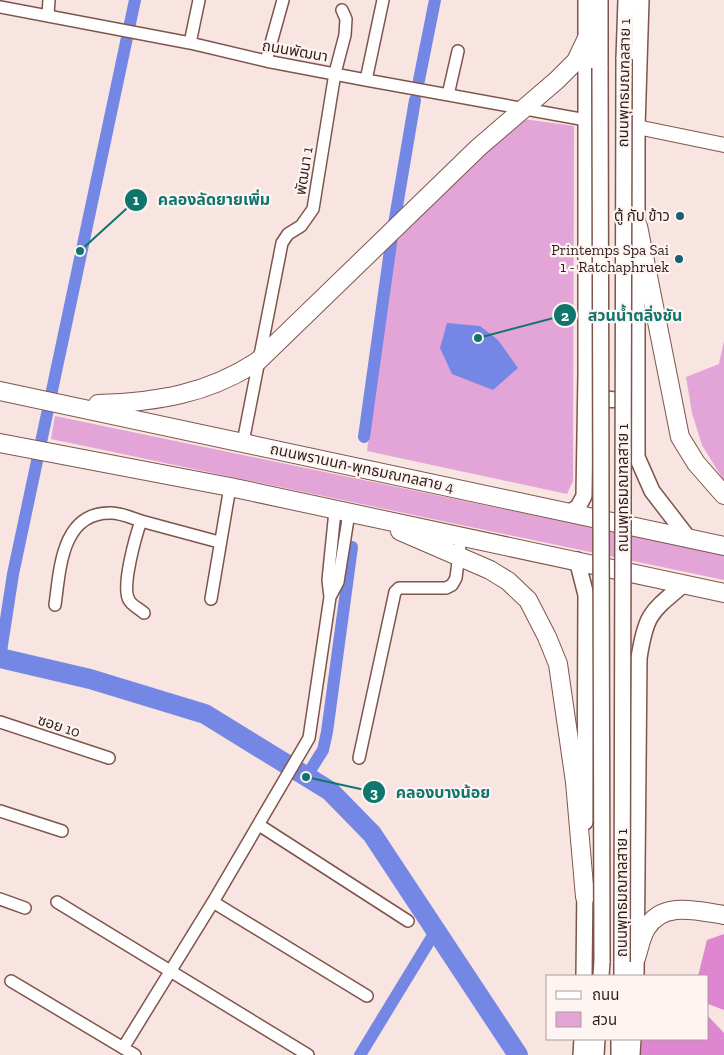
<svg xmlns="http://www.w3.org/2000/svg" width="724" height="1055" viewBox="0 0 724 1055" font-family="'Zilla Slab','Noto Sans Thai',serif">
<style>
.green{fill:#e3a4d7}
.forest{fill:#de86cf}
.water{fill:#7487e4}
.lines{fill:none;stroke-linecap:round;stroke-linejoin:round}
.canal{stroke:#7487e4;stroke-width:12}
.river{stroke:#7487e4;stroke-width:20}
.minor-casing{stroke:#7e554b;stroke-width:14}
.tertiary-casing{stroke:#7e554b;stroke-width:16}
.secondary-casing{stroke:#7e554b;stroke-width:18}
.primary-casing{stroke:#7e554b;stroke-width:20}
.minor{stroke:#fff;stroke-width:11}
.tertiary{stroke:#fff;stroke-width:14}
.secondary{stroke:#fff;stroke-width:15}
.primary{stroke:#fff;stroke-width:18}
.secondary-bridge-casing{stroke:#7e554b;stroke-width:18;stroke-linecap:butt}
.secondary-bridge{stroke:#fff;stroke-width:15}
.poi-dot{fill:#18616f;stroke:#fef4f2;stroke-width:2}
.labels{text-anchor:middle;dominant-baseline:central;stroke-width:4.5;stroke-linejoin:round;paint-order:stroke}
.street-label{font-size:15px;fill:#2e1d19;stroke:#fef4f2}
.poi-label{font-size:15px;fill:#2e1d19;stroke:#fef4f2;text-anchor:end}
.leader{fill:none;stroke:#0f766e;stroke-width:2}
.callout-dot{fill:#0f766e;stroke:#fef4f2;stroke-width:2}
.mark-label{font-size:15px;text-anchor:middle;font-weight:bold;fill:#fff}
.callout-label{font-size:16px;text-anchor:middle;font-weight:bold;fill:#0f766e;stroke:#fef4f2;stroke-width:4.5;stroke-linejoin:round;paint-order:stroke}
</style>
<rect width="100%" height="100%" fill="#f8e4e0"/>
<!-- green -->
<path class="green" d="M516 118 574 126 573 481 567 494 367 451 398 225Z
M724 341V481L702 445 692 413 686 377 719 364Z
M55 416 724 555V580L51 439Z"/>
<!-- forest -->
<path class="forest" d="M724 934V1010L708 1004V976H698L707 940Z
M708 1016 724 1033V1055H641L642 1039H708Z"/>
<!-- water -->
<path class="water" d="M447 323 480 326 498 340 518 368 493 390 452 374 440 348Z"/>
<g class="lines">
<!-- canal -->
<path class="canal" d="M419 80 435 0
M364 437 392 236 415 100
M0 658 13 574 135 0
M306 777 323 750 327 732 352 547
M360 1055 435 932"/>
<!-- river -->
<path class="river" d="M0 658 90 679 205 714 330 791 372 834 518 1055"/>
<defs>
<path id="minor" d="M0 7 190 43 266 61 366 80 586 120
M48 15 49 0
M190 43 199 0
M266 61 283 0
M366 80 383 0
M448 95 458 51
M243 442 282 243 288 234 301 226 313 209 335 73 345 35 346 19 342 10
M335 511 328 580 330 597 338 582 349 513
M211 599 230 487
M55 605C60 570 61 512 111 513 121 513 132 518 141 521
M144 613C140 609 131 605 129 600 121 587 136 535 141 521L219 542
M0 722 109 758
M359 758 395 592 399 588H446L452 585 456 578 461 537
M0 811 62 831
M259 825 408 921
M0 899 25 908
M57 902 308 1055
M213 902 367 996
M11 981 135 1055
M123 1048 213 902 309 738 330 597"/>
<path id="tertiary" d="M637 127 724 145"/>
<path id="secondary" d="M600 0V68
M641 0 637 127V457L652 491 689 539
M624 59 626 0
M593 388C603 403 619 402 633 393
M569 513 578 507 584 496 586 374V0
M577 560 586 595 585 822
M584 976 585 885
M601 976 602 961
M622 976V962
M636 976 639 658C646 613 651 612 684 584
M581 1055 582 1039
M596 1055 597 1039
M619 1055V1039
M632 1055 633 1039"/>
<path id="primary" d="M638 226 680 437 696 463 724 495
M0 391 724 546
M98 404C157 402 208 394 258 361L479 147 557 80 576 61 586 40
M0 443 230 487 724 593
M400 531 490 570 508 581 528 600 547 637 558 664 575 782 585 897
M636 958C639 949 641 937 646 929 662 900 698 911 724 915"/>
</defs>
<!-- minor casing -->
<use href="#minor" class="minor-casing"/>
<!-- tertiary casing -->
<use href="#tertiary" class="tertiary-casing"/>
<!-- secondary casing -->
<use href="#secondary" class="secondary-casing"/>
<!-- primary casing -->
<use href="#primary" class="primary-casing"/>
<!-- minor -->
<use href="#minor" class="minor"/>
<!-- tertiary -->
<use href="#tertiary" class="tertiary"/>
<!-- secondary -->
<use href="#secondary" class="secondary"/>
<!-- primary -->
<use href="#primary" class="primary"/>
<defs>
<path id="secondary-bridge" d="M600 68 602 961
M622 962 624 59"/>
</defs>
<!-- secondary-bridge casing -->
<use href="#secondary-bridge" class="secondary-bridge-casing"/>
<!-- secondary-bridge -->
<use href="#secondary-bridge" class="secondary-bridge"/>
</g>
<!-- markers -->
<g class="poi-dot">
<circle cx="680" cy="216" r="5"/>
<circle cx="679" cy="259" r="5"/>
</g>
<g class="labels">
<!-- street labels -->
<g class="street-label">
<text transform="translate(295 51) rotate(10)">ถนนพัฒนา</text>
<text transform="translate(624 83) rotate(-89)">ถนนพุทธมณฑลสาย 1</text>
<text transform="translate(304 171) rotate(-81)">พัฒนา 1</text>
<text transform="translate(362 468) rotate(12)">ถนนพรานนก-พุทธมณฑลสาย 4</text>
<text transform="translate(623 488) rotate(-90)">ถนนพุทธมณฑลสาย 1</text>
<text transform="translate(59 726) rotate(18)">ซอย 10</text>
<text transform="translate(622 893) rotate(-90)">ถนนพุทธมณฑลสาย 1</text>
</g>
<!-- poi labels -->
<g class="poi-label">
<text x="670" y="216">ตู้ กับ ข้าว</text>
<text x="669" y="250">Printemps Spa Sai<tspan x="669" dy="17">1 - Ratchaphruek</tspan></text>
</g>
</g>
<!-- callouts -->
<path class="leader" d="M80 251L136 200M478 338L565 315M306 777L374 792"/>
<g class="callout-dot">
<circle cx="80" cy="251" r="5"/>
<circle cx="478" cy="338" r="5"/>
<circle cx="306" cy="777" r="5"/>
<circle cx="136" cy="200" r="12"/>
<circle cx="565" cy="315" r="12"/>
<circle cx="374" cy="792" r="12"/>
</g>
<g class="mark-label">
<text x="136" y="205">1</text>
<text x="565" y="321">2</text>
<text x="374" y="798">3</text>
</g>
<g class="callout-label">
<text x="214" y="205">คลองลัดยายเพิ่ม</text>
<text x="635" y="321">สวนน้ำตลิ่งชัน</text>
<text x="443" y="798">คลองบางน้อย</text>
</g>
<!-- legend -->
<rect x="546" y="975" width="162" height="65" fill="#fef4f2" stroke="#ab9e9b"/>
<rect x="556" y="991" width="25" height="8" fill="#ffffff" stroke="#ab9e9b"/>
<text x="592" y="1000" font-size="15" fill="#2e1d19">ถนน</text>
<rect x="556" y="1012" width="25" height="15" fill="#e3a4d7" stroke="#ab9e9b"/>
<text x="592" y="1025" font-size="15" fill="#2e1d19">สวน</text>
</svg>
